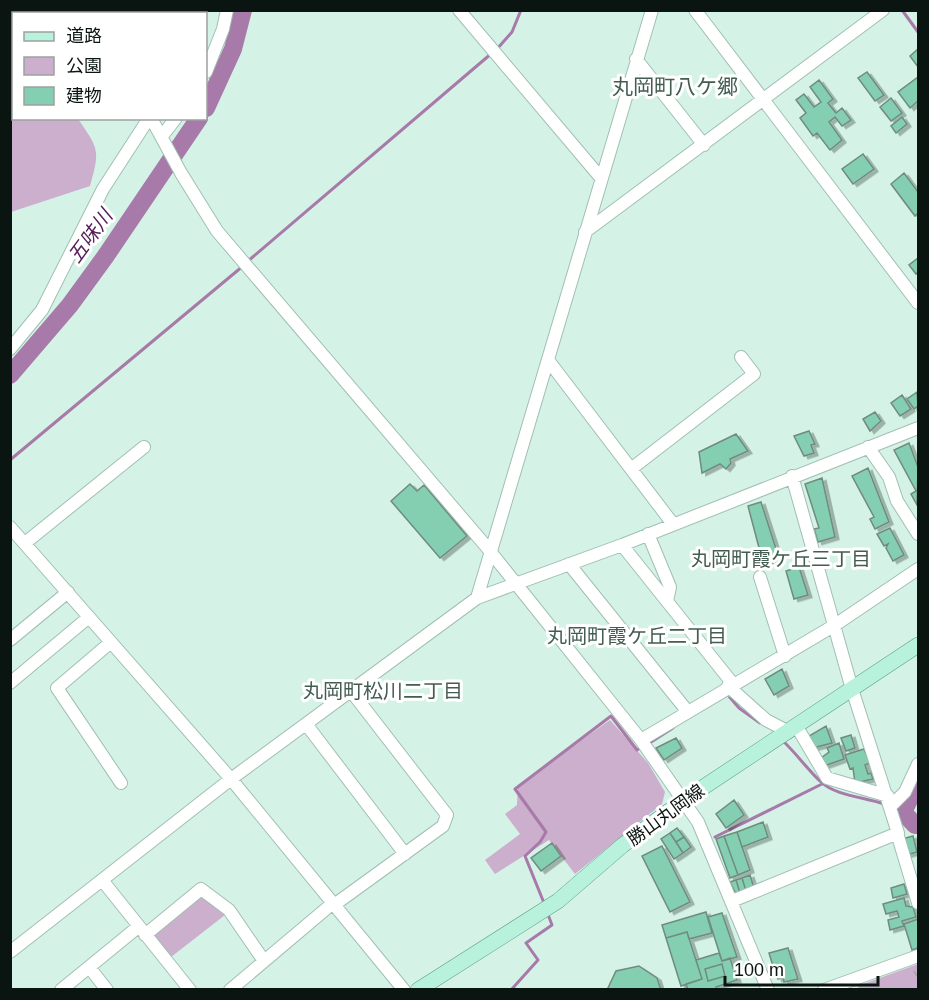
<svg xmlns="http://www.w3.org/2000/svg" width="929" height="1000" viewBox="0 0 929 1000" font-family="Arial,'Noto Sans JP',sans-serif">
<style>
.green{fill:#ccaecd}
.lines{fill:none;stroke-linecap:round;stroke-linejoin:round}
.stream{stroke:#a77aa9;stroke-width:3}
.river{stroke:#a77aa9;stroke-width:18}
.building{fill:#84cfb1;stroke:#6f8b7f;stroke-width:1.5;filter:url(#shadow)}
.minor-casing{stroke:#a1bfb2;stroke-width:14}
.major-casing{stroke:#5d9f85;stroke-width:16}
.path{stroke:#92aaa0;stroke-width:1.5;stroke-dasharray:6 3;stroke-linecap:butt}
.minor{stroke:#fff;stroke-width:12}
.major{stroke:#b9f2dc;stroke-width:15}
.labels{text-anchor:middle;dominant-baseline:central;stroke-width:6;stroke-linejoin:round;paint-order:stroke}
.street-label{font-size:18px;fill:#0a1511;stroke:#fff}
.water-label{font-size:20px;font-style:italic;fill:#551d59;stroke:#fff}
.neighbourhood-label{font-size:20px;fill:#435d52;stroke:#fff}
.quarter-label{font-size:21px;fill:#435d52;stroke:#fff}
</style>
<defs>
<filter id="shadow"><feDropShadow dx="4" dy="2.5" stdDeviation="0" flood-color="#0004"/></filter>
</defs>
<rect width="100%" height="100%" fill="#d4f3e6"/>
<!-- green -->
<path class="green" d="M10 32H14V118L78 119C99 149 100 150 90 186L11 212Z
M610 720 648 763 665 792 662 804 575 874 549 840 495 874 485 860 520 834 505 814 517 805 518 785Z
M201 892 225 915 171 957 151 933Z
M918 964V989H859L858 986Z"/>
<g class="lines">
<!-- stream -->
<path class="stream" d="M902 10 918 32
M497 49 512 32 521 10
M248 261 492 53
M10 460 243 266
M727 694 739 708 760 723
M782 740C796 753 808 770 821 782 836 796 865 797 884 804
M648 744 673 728
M893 808 903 812
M715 837 822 784
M544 903 525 856 540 842 546 832 515 789 611 716 637 750 642 747
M511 990 538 960 526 943 552 925 547 912"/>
<!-- river -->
<path class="river" d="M206 108 233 49 243 10
M10 375 70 305 105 257 199 118
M918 782 903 812 915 825 918 824"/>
</g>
<!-- building -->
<path class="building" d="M918 49V67L910 56Z
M867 72 884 95 875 101 858 78Z
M918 77V101L910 108 898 92Z
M819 80 833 99 828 103 836 113 842 108 851 120 842 126 835 117 829 122 842 140 830 150 817 133 813 136 800 118 806 113 796 100 804 94 814 107 821 102 810 87Z
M891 98 902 113 891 121 880 107Z
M902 117 907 124 896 133 891 126Z
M863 154 874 169 853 184 842 169Z
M904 173 918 192V213L915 216 891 184Z
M918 258V272L916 274 909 265Z
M917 392 918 406 914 409 907 399Z
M902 395 911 409 900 416 891 403Z
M875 412 881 421 870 431 863 419Z
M809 431 815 444 811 445 814 453 804 456 794 436Z
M736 434 748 451 730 459 731 463 726 469 720 464 702 473 699 452Z
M909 443 918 467 917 505 911 494 916 491 894 450Z
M868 468 889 522 875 529 870 519 874 517 852 476Z
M822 478 835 537 818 542 814 529 819 528 805 484Z
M410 484 417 491 424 485 467 536 440 558 391 501Z
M761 502 779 558 763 563 748 506Z
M890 528 904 555 893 561 886 548 888 544 884 546 877 534Z
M799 567 808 595 794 599 786 571Z
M782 669 789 686 774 695 765 679Z
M826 726 832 743 813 748 809 736Z
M851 735 855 748 846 751 841 738Z
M676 738 682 748 664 760 656 748Z
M839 743 844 759 824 766 821 758 829 752 827 748Z
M864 749 870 763 865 765 868 774 871 773 873 779 855 783 853 768 850 769 845 755Z
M734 800 744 815 726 828 716 814Z
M763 822 768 837 742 847 737 832Z
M677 828 684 837 676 842 670 833Z
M737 832 750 870 738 875 724 836Z
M670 833 683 853 674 859 661 839Z
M724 836 738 875 730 878 716 839Z
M913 836 917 852 906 855 902 839Z
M684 837 691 847 683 853 676 842Z
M552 843 561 856 541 871 531 858Z
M662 846 690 902 670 912 642 856Z
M750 875 754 888 746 891 742 878Z
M742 878 746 891 740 893 736 880Z
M736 880 740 893 736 894 730 882Z
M904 884 907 894 893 898 891 888Z
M904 898 906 906 913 907 916 917 902 921 904 926 890 930 888 920 899 917 897 911 886 914 883 904Z
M706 912 712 933 689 939 687 932 666 938 662 925Z
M722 913 737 957 722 961 708 917Z
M918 919V948L912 950 904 924Z
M687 932 702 979 681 986 666 938Z
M788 948 798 979 784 982 783 977 778 979 775 973 769 953Z
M719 953 722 961 730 958 737 980 716 987 717 990H688L686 984 702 979 696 960Z
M722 964 725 976 708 981 705 969Z
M639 966 657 978 661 990H607L616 971Z"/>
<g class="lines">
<defs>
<path id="minor" d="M87 10 89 14
M459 10 601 178
M695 10 918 303
M636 59 704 145
M206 72 223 29 227 10
M151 118 181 173 217 231 485 545 641 740 698 822 768 990
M162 136 176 118
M585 232 883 10
M10 349 42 310 103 189 149 118
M548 360 673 524
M868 447 889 477 897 501 918 534
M631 469 754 374 741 357
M10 527 231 779 404 990
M648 534 670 587 667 601
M25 543 144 447
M622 545 733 684
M569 564 688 712
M760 577 785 656
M477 598 652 10
M10 640 68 592
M111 642 57 688 121 783
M10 683 89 617
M728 686 766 720 789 732
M306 724 405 854
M797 727 827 778 888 796
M641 740 835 625 918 569
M891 806 905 792 918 764
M897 833 918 903
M102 880 190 990
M732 901 898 833 852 689 792 476
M334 905 443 826 447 815 351 691
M145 935 201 889 229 910 264 961
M10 952 231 779 477 598 622 545 918 428
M89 967 107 990
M61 990 138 927
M230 990 333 903
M824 990 918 956"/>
<path id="major" d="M418 990 558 901 623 845 684 800 918 645"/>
</defs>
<!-- minor casing -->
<use href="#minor" class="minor-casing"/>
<!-- major casing -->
<use href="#major" class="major-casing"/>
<!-- path -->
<path class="path" d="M914 971 918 978"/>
<!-- minor -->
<use href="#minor" class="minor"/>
<!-- major -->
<use href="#major" class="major"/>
</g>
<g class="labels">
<!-- street labels -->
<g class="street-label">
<text transform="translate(666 815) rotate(-36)">勝山丸岡線</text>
</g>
<!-- water labels -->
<g class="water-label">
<text transform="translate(90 236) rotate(-54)">五味川</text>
</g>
<!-- neighbourhood labels -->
<g class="neighbourhood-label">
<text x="781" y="559">丸岡町霞ケ丘三丁目</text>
<text x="637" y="636">丸岡町霞ケ丘二丁目</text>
<text x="383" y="691">丸岡町松川二丁目</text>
</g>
<!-- quarter labels -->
<g class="quarter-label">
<text x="675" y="86">丸岡町八ケ郷</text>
</g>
</g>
<!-- border -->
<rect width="929" height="1000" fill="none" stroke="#0a1511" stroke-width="24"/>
<!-- legend -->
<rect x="12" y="12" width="195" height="108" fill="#ffffff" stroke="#9da1a0" stroke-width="1.5"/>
<rect x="24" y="32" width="30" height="9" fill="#b9f2dc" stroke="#9da1a0" stroke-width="1.5"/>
<text x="66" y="42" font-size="18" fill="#0a1511">道路</text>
<rect x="24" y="57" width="30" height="18" fill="#ccaecd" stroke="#9da1a0" stroke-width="1.5"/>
<text x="66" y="72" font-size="18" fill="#0a1511">公園</text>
<rect x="24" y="87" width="30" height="18" fill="#84cfb1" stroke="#9da1a0" stroke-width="1.5"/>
<text x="66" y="102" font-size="18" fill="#0a1511">建物</text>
<!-- scale -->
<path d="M725 976v9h153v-9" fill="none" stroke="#0a1511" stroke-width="3"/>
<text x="734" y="976" font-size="18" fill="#0a1511" stroke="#ffffff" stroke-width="4.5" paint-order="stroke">100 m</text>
</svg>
